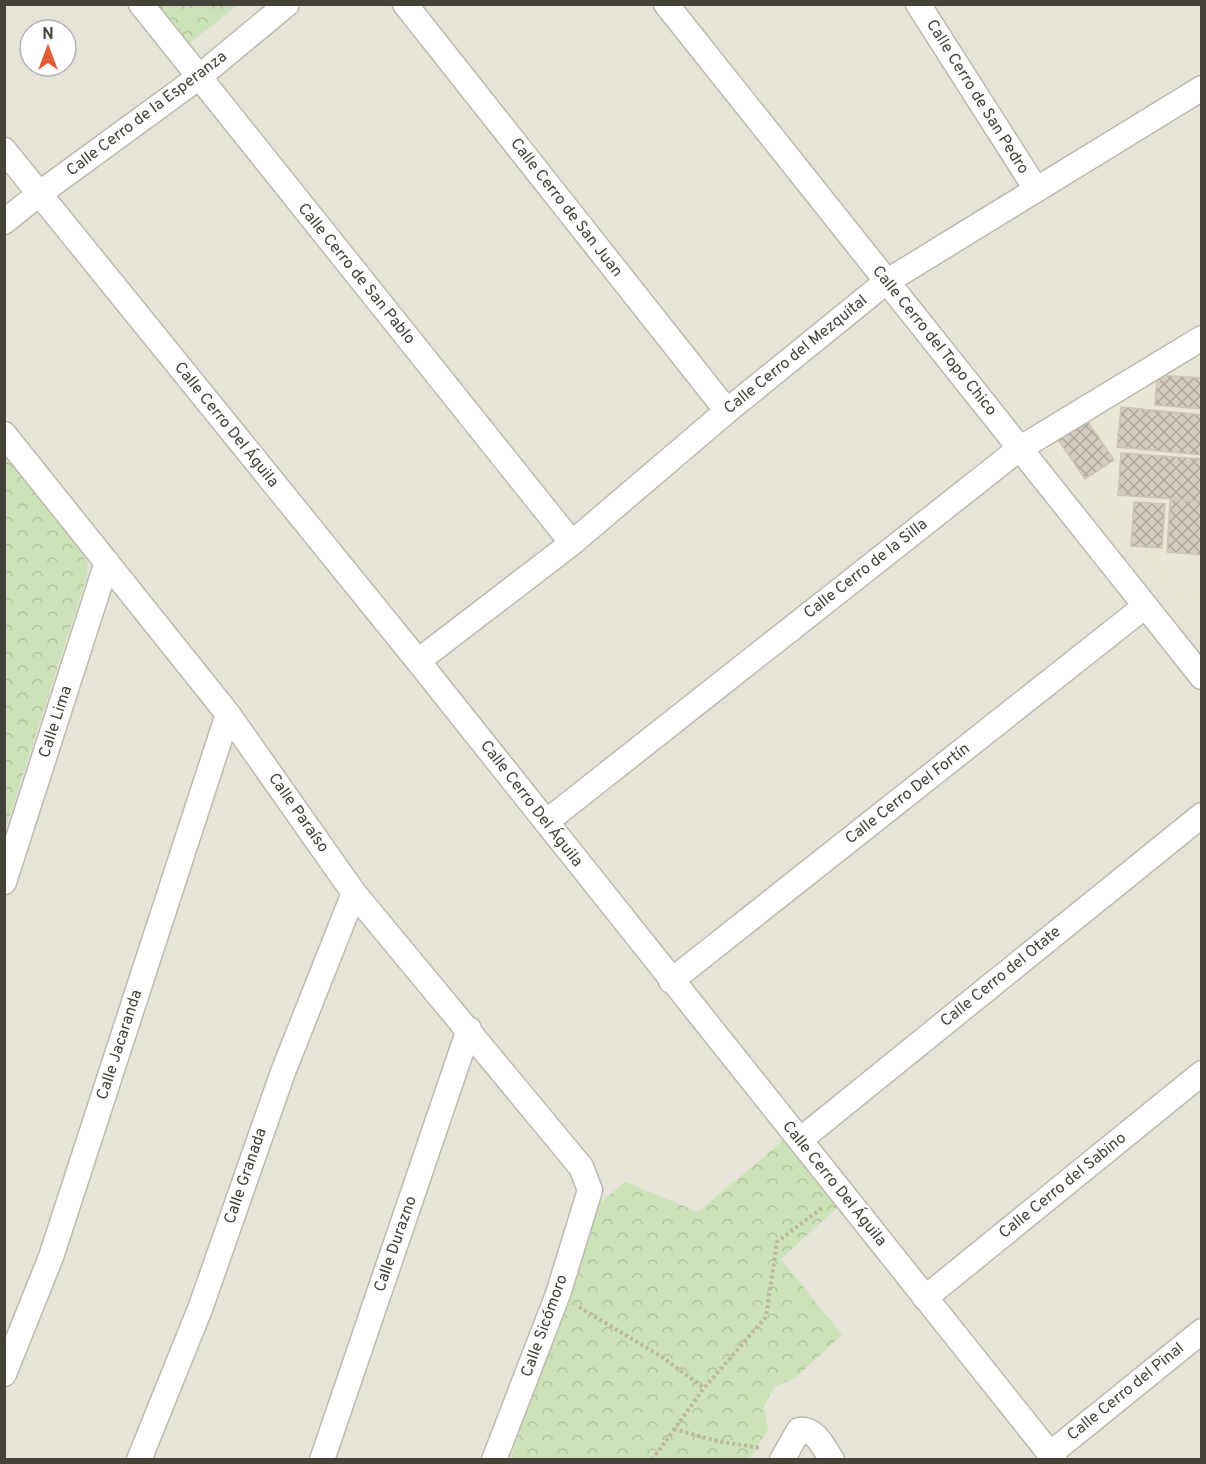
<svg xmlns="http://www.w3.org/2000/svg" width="1206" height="1464" viewBox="0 0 1206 1464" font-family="Overpass,sans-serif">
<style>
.residential{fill:#e6e3d9;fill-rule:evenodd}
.education{fill:#eae6d6}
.forest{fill:url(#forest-crowns)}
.building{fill:url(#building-cross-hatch);stroke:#cdc6b5;stroke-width:1.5}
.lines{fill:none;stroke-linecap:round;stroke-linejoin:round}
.minor-casing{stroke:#bdb9ad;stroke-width:27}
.path{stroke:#beb6a0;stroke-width:4;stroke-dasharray:3 3;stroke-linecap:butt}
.minor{stroke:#fff;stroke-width:24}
.labels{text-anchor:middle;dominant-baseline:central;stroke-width:5;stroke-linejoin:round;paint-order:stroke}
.street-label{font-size:16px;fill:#464239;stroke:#fff}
</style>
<defs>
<pattern id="forest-crowns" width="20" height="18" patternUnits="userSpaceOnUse" patternTransform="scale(1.5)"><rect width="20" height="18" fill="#cce2b8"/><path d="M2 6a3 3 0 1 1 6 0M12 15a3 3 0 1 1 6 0" fill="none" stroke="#b1c39f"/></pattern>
<pattern id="building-cross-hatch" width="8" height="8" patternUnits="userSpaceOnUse" patternTransform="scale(1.5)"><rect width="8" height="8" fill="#d3cdc1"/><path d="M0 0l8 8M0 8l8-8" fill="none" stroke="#ada89e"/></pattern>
</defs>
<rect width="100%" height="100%" fill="#f3f1ea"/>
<!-- residential -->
<path class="residential" d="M5 5H1201V1459H5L4 421 107 561 313 822 5 416ZM30 30H66V66H30Z"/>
<!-- education -->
<path class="education" d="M1201 343V598L1184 610 1050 443Z"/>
<!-- forest -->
<path class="forest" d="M153 5H238L186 46Z
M5 456 78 546 88 564 86 579 5 830Z
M784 1140 839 1206 781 1259 842 1335 795 1378 774 1387 764 1406 768 1430 749 1459 510 1460 594 1208 625 1182 698 1212Z"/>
<!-- building -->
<path class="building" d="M1157 375 1202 378V409L1155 405Z
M1121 407 1202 415V455L1117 447Z
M1086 419 1114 460 1085 479 1057 438Z
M1121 453 1202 459V501L1118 495Z
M1170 500 1202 501V555L1167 552Z
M1134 502 1165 504 1162 548 1131 546Z"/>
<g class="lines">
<defs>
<path id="minor" d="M141 4 572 543
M405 4 727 411
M666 4 1202 677
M918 4 1036 189
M4 150 418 661 1055 1460
M4 222 39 194 199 77 287 4
M4 434 228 714 354 893 581 1167 590 1190 558 1294 494 1460
M418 661 572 543 727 411 886 282 1202 88
M546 822 1019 449 1202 338
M4 882 107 562
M671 981 1144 607
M800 1140 1202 815
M925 1298 1202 1073
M4 1374 51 1257 228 714
M1050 1454 1202 1331
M139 1460 200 1309 283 1072 354 893
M322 1460 469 1029
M782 1460 799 1430C815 1427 824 1448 832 1460"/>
</defs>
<!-- minor casing -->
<use href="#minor" class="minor-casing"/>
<!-- path -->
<path class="path" d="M579 1307 662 1357 704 1388
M674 1429 717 1441 761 1448
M652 1460 704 1388 766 1317 777 1242 822 1208"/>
<!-- minor -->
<use href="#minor" class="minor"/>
</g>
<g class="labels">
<!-- street labels -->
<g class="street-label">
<text transform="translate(977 97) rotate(58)">Calle Cerro de San Pedro</text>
<text transform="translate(147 114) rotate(-37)">Calle Cerro de la Esperanza</text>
<text transform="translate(566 208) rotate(52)">Calle Cerro de San Juan</text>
<text transform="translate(356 274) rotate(51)">Calle Cerro de San Pablo</text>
<text transform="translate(934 341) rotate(51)">Calle Cerro del Topo Chico</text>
<text transform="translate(796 355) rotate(-39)">Calle Cerro del Mezquital</text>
<text transform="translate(226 425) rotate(51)">Calle Cerro Del Águila</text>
<text transform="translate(866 569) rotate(-38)">Calle Cerro de la Silla</text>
<text transform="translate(56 722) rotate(-72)">Calle Lima</text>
<text transform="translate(908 794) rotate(-38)">Calle Cerro Del Fortín</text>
<text transform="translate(531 804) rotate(52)">Calle Cerro Del Águila</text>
<text transform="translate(298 813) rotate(55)">Calle Paraíso</text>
<text transform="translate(1001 977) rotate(-39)">Calle Cerro del Otate</text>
<text transform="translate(120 1045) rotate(-72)">Calle Jacaranda</text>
<text transform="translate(246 1176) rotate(-71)">Calle Granada</text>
<text transform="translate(834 1184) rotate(51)">Calle Cerro Del Águila</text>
<text transform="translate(1063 1186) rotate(-39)">Calle Cerro del Sabino</text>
<text transform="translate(396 1244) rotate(-71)">Calle Durazno</text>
<text transform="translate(545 1326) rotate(-70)">Calle Sicómoro</text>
<text transform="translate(1126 1392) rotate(-39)">Calle Cerro del Pinal</text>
</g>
</g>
<!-- border -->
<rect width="1206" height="1464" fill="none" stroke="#464239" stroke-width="12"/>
<!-- north arrow -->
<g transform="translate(48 48)"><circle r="28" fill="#ffffff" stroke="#b5b3b0" stroke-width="1.5"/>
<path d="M0-4.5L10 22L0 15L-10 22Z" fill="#e15b33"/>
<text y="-9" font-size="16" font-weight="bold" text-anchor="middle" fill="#464239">N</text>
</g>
</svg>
